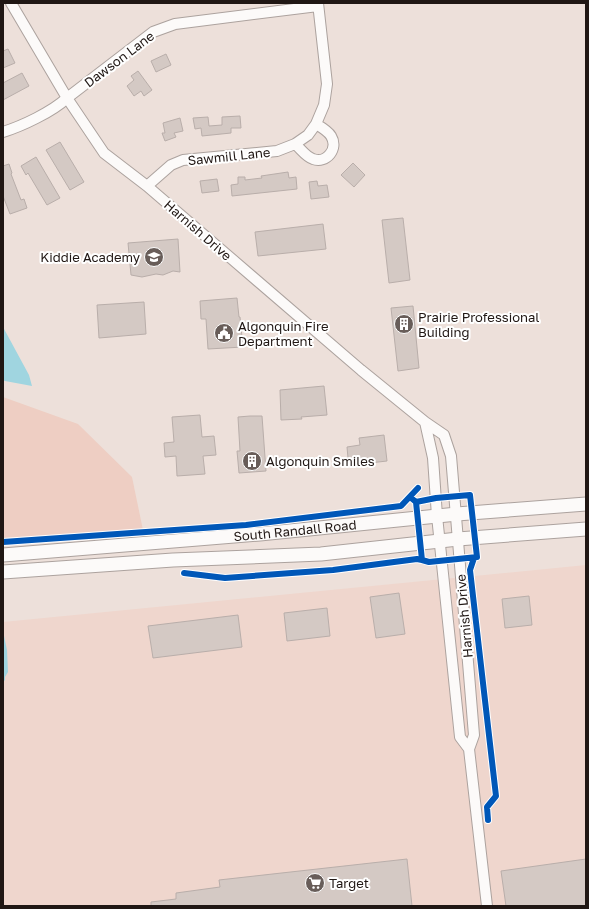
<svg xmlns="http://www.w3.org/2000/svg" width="589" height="909" viewBox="0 0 589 909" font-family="'Golos Text',sans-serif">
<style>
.built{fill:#efd6cd}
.green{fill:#eecec3}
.water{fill:#a0d5e0}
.building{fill:#d4c9c4;stroke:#b9aeaa}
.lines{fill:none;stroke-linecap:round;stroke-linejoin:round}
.minor-casing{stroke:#aca29e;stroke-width:12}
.major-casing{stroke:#aca29e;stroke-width:15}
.minor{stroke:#fcfaf9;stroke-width:10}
.major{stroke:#fcfaf9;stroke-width:13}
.cycleway-casing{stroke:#fff;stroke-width:8}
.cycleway{stroke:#0057b8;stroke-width:6}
.labels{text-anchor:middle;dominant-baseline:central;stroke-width:4;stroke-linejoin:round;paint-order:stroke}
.street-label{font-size:13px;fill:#201714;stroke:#fff}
.poi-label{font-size:13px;fill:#201714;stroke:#fff;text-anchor:start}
</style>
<rect width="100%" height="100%" fill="#ede0da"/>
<!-- built -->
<path class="built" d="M586 565V906H3V622Z"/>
<!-- green -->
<path class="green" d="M3 397 78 424 132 477 143 530 3 542Z"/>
<!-- water -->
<path class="water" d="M3 327 29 375 32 386 5 381 3 380Z
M3 631 7 650 8 672 5 677V680L3 682Z"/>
<!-- building -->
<path class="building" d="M8 49 15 63 3 68V51Z
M166 54 171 65 156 72 151 61Z
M138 71 152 90 144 96 141 91 134 96 127 86 134 80 131 76Z
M22 73 29 86 3 100V83Z
M240 116 241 128H231V133L202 136 201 128 195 129 193 118 208 117 209 126 222 125V117Z
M180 118 183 131 174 133 176 137 165 141 162 133H165L163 123Z
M60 142 84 182 70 190 46 150Z
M36 157 60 198 47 205 28 173 26 175 21 166Z
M353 163 365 175 354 187 341 175Z
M9 164 12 173 11 174 21 200 24 199 27 208 10 214 3 196V166Z
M288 172 289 178 296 177 297 189 232 196 231 185 238 184V177H245V180L262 178 261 176Z
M217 179 219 191 202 193 200 181Z
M317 181 318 186 327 185 329 197 311 199 309 182Z
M403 218 410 280 389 283 382 220Z
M323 224 326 249 258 256 255 232Z
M178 239 180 272 173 271 163 275 156 274 142 277 131 275 128 243Z
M237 298 239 317H240L243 347 208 349 206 319H201L200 301Z
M144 302 146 334 99 338 97 305Z
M413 306 419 368 398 371 391 308Z
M324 386 327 415 301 417 302 419 281 420 280 390Z
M200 415 202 437 214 436 216 455 203 456 205 474 177 476 176 456 165 457 164 443 174 442 172 417Z
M250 416H262L266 471 239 473 237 451H240L238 417Z
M384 435 387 461 361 464V457L348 458 347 447 360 445 359 438Z
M399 593 405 634 376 638 370 597Z
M529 596 532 625 505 628 502 599Z
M327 608 330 636 287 641 284 613Z
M238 615 242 647 153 658 148 626Z
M407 859 412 906H151V902L176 899V893L220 887 219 880Z
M586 859V906H506L501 871Z"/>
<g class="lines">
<defs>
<path id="minor" d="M11 3 67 98 104 153 147 186 361 370 425 422 444 435 451 456 474 735 469 749 487 906
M3 132C22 126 52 112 67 98L153 32 175 24 318 6
M295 144C301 149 306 157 313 159 326 164 339 149 331 136 328 131 321 127 316 124
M147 186 171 165 183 160 277 151 295 144 308 135 316 124 324 105 327 84 318 3
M425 422 433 458 437 516 460 737 469 749"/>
<g id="major">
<path id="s1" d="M3 555 260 534 457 514 586 504"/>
<path d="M3 572 173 560 321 554 458 539 586 529"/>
</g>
</defs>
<!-- minor casing -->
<use href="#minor" class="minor-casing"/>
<!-- major casing -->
<use href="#major" class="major-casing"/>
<!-- minor -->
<use href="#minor" class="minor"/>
<!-- major -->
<use href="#major" class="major"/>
<defs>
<path id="cycleway" d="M410 497 416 502 422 560 429 562 477 557 470 495 436 498 416 502
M3 542 246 525 401 506 418 488
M474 558 470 570 496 796 487 807 488 820
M184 573 225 578 333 570 417 559 422 560"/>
</defs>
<!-- cycleway casing -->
<use href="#cycleway" class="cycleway-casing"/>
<!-- cycleway -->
<use href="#cycleway" class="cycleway"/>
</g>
<!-- icons -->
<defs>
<symbol id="school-disc" viewBox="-11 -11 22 22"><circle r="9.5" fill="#685d59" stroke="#fff"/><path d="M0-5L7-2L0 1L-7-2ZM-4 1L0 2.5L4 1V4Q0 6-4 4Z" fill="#fff"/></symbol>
<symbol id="building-disc" viewBox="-11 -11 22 22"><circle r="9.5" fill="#685d59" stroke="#fff"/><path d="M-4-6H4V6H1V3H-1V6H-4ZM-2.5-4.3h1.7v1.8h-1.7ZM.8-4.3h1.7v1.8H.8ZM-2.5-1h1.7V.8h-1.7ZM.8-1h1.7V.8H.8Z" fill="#fff"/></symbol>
<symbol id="civic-disc" viewBox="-11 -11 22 22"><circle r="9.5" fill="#685d59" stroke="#fff"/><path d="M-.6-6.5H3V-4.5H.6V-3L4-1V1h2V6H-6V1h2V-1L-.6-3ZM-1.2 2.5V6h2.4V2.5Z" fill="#fff"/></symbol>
<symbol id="supermarket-disc" viewBox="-11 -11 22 22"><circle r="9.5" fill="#685d59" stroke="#fff"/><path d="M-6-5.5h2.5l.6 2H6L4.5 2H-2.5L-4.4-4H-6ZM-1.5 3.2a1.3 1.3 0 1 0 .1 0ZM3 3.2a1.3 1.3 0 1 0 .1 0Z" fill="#fff"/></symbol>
</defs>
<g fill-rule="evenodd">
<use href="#school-disc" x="143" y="246" width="22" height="22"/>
<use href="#building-disc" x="393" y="313" width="22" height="22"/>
<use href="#civic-disc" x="213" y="322" width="22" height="22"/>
<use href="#building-disc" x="241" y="450" width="22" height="22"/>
<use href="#supermarket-disc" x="304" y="872" width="22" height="22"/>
</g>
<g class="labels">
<!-- street labels -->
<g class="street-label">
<text transform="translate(119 59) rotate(-37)">Dawson Lane</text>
<text transform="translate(229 156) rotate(-6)">Sawmill Lane</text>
<text transform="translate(198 230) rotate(41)">Harnish Drive</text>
<text stroke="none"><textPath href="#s1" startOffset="293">South Randall Road</textPath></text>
<text transform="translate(464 616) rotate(-95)">Harnish Drive</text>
</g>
<!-- poi labels -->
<g class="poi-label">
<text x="140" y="257" text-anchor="end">Kiddie Academy</text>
<text x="418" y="317">Prairie Professional<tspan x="418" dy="15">Building</tspan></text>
<text x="238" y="326">Algonquin Fire<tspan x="238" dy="15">Department</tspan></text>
<text x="266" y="461">Algonquin Smiles</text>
<text x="329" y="883">Target</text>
</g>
</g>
<!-- border -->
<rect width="589" height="909" fill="none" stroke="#201714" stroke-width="8"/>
</svg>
